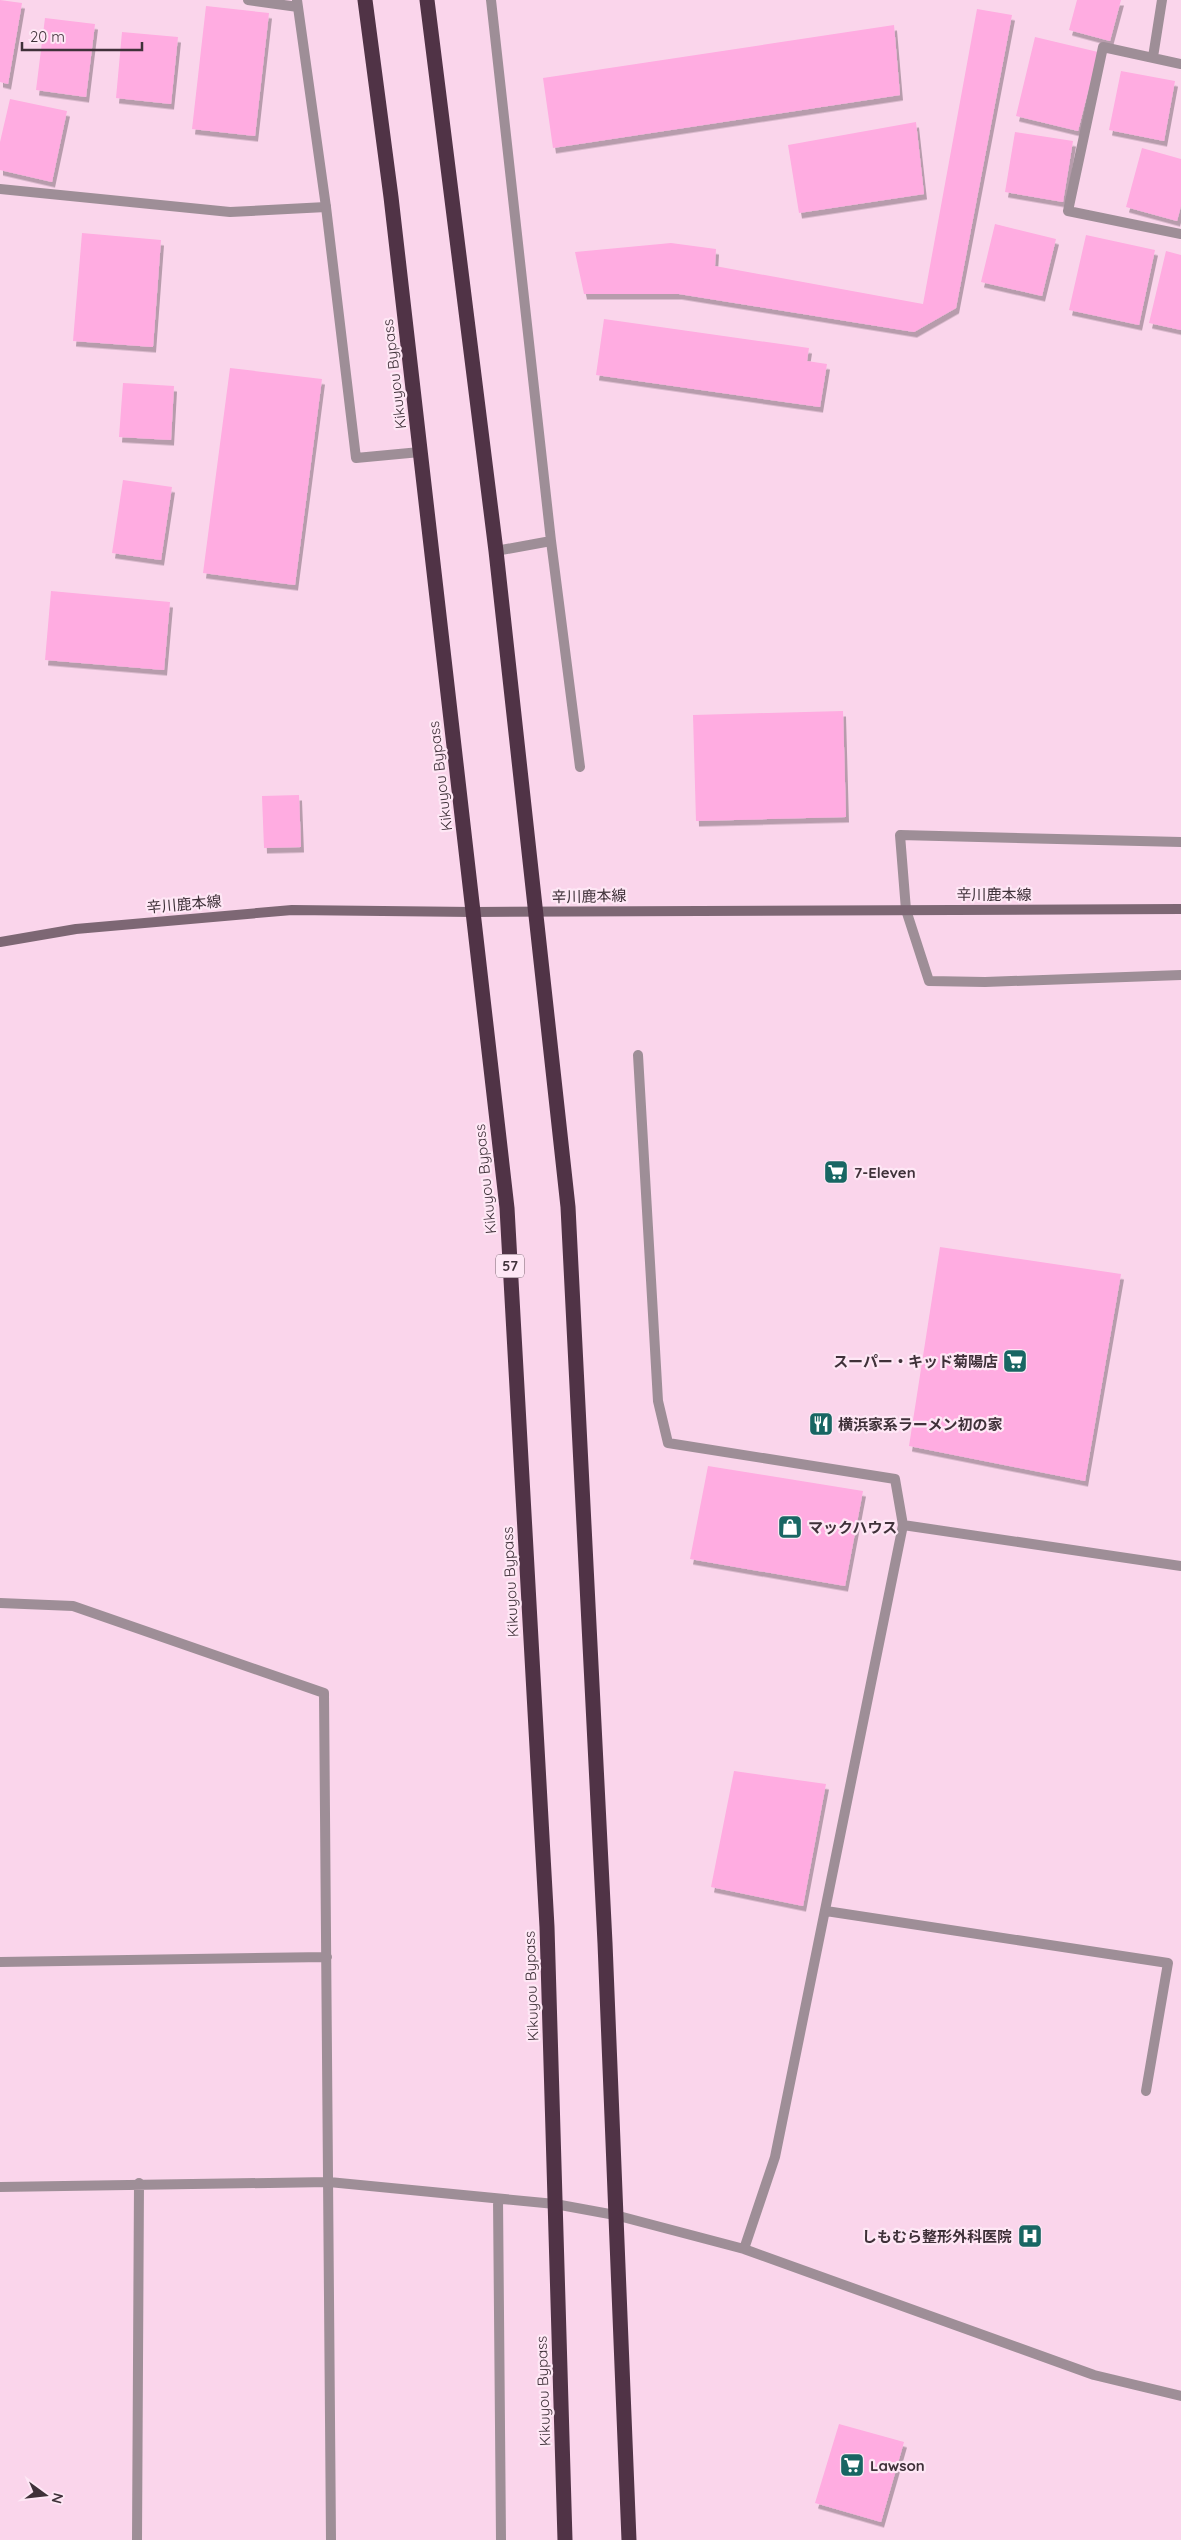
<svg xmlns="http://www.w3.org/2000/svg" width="1181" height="2540" viewBox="0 0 1181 2540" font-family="Quicksand,'Noto Sans JP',sans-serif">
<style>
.building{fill:#fface1;filter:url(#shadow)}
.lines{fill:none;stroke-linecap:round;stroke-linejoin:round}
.lane{stroke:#9e8e97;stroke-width:10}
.street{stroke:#9e8e97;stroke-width:10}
.secondary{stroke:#7d6774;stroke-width:10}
.highway{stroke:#503346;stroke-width:15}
.labels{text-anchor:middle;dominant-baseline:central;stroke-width:4.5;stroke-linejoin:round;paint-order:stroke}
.shield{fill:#fee7f5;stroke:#786871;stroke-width:1}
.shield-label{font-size:14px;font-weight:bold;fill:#3f3139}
.street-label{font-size:15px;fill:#3f3139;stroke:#fee7f5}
.poi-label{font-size:15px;font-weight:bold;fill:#3f3139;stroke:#fee7f5;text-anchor:start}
</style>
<defs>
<filter id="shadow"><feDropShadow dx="3" dy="5.5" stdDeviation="0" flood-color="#0004"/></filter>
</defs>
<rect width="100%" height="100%" fill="#fad5eb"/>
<!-- building -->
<path class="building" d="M0 0 22 3 8 84 0 82Z
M1077 0H1121L1110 41 1069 30Z
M206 6 269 13 255 136 192 129Z
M977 9 1012 15 956 308 914 332 679 294H584L575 252 671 243 716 249 715 266 923 304Z
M45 18 95 24 86 97 36 90Z
M894 25 900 95 553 148 543 78Z
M122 32 178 37 171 104 116 98Z
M1035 37 1098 52 1078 131 1016 116Z
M1121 71 1175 81 1164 141 1109 130Z
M10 99 67 111 52 182 0 170V142Z
M916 122 924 194 799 213 788 145Z
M1015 132 1073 141 1063 202 1005 192Z
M1142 148 1181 159V206L1177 221 1126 207Z
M995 224 1056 239 1042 296 981 282Z
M82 233 161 240 153 347 73 341Z
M1086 235 1155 250 1139 325 1069 310Z
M1166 251 1181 255V330L1149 323Z
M604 319 809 348 807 361 827 364 820 407 596 375Z
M230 368 322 379 295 585 203 573Z
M123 383 174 386 171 440 119 437Z
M123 480 172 487 161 560 112 553Z
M51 591 170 602 164 670 45 660Z
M843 711 846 817 696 821 693 715Z
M299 795 301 847 264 848 262 796Z
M940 1247 1121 1274 1085 1481 909 1446Z
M708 1466 863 1491 845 1586 690 1559Z
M734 1771 826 1784 803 1906 711 1887Z
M839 2424 904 2442 881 2522 815 2503Z"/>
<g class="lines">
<!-- lane -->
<path class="lane" d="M0 189 230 212 326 207"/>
<!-- street -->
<path class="street" d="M248 0 298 7
M297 0 326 207 356 458 420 452
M491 0 551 541 496 551
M1153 57 1162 0
M1181 64 1103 47 1068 211 1181 234
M551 541 580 767
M1181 842 900 835 906 910 929 981 985 982 1181 975
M638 1055 658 1401 668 1443 895 1479 903 1525 775 2157 744 2249
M903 1525 1181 1566
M0 1603 73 1606 324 1693 331 2540
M826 1911 1168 1963 1146 2091
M0 1962 327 1957
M0 2187 329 2182 555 2204 615 2215 744 2249 1094 2375 1181 2396
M498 2199 501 2540
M137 2540 139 2183"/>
<!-- secondary -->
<path class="secondary" d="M0 942 76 929 292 910 473 912 1181 909"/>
<!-- highway -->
<path class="highway" d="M365 0 391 197 507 1208 547 1927 565 2540
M427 0 496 551 568 1207 605 1943 629 2540"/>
</g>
<!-- icons -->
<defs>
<symbol id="supermarket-square" viewBox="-11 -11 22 22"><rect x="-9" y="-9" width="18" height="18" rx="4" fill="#186663" stroke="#fee7f5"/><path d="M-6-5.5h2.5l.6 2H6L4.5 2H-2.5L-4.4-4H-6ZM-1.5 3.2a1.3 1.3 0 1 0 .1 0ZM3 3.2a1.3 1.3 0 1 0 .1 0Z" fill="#fff"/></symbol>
<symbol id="restaurant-square" viewBox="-11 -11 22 22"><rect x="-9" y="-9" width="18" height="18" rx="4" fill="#186663" stroke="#fee7f5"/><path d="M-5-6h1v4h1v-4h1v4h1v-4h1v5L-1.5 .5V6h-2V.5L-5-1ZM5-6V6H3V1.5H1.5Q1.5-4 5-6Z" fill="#fff"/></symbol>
<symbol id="shop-square" viewBox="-11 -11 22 22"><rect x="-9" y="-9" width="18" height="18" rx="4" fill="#186663" stroke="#fee7f5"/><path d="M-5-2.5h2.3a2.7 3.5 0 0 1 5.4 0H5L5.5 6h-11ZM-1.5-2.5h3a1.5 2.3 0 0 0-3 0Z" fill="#fff"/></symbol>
<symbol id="hospital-square" viewBox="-11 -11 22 22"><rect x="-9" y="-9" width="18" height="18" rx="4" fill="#186663" stroke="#fee7f5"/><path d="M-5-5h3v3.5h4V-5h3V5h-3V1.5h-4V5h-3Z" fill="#fff"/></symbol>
</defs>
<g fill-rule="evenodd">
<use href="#supermarket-square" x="822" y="1158" width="28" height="28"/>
<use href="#supermarket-square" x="1001" y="1347" width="28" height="28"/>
<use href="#restaurant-square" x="807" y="1410" width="28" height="28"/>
<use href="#shop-square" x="776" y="1513" width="28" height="28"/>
<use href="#hospital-square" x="1016" y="2222" width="28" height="28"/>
<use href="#supermarket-square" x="838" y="2451" width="28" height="28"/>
</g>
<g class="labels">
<!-- shield labels -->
<rect class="shield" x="496" y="1254.5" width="28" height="23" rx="4"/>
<g class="shield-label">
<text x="510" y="1266">57</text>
</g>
<!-- street labels -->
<g class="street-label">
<text transform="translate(394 374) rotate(-97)">Kikuyou Bypass</text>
<text transform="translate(440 776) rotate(-97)">Kikuyou Bypass</text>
<text x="994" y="894">辛川鹿本線</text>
<text transform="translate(589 896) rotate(-1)">辛川鹿本線</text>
<text transform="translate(184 904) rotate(-5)">辛川鹿本線</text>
<text transform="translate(485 1179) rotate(-96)">Kikuyou Bypass</text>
<text transform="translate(510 1582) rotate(-93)">Kikuyou Bypass</text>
<text transform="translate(531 1986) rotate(-92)">Kikuyou Bypass</text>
<text transform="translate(543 2391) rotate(-92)">Kikuyou Bypass</text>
</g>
<!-- poi labels -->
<g class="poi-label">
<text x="854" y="1172">7-Eleven</text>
<text x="998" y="1361" text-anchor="end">スーパー・キッド菊陽店</text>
<text x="838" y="1424">横浜家系ラーメン初の家</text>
<text x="808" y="1527">マックハウス</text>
<text x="1012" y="2236" text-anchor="end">しもむら整形外科医院</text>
<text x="870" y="2465">Lawson</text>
</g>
</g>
<!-- north arrow -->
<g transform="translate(45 2495) rotate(105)" stroke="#fee7f5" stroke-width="4" paint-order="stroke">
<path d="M0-4L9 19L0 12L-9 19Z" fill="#3f3139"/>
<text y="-8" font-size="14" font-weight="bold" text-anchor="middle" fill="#3f3139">N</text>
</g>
<!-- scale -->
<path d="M22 42v8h120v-8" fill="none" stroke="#3f3139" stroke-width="2.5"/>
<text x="30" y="42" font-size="15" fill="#3f3139" stroke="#fee7f5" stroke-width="4" paint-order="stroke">20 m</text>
</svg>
